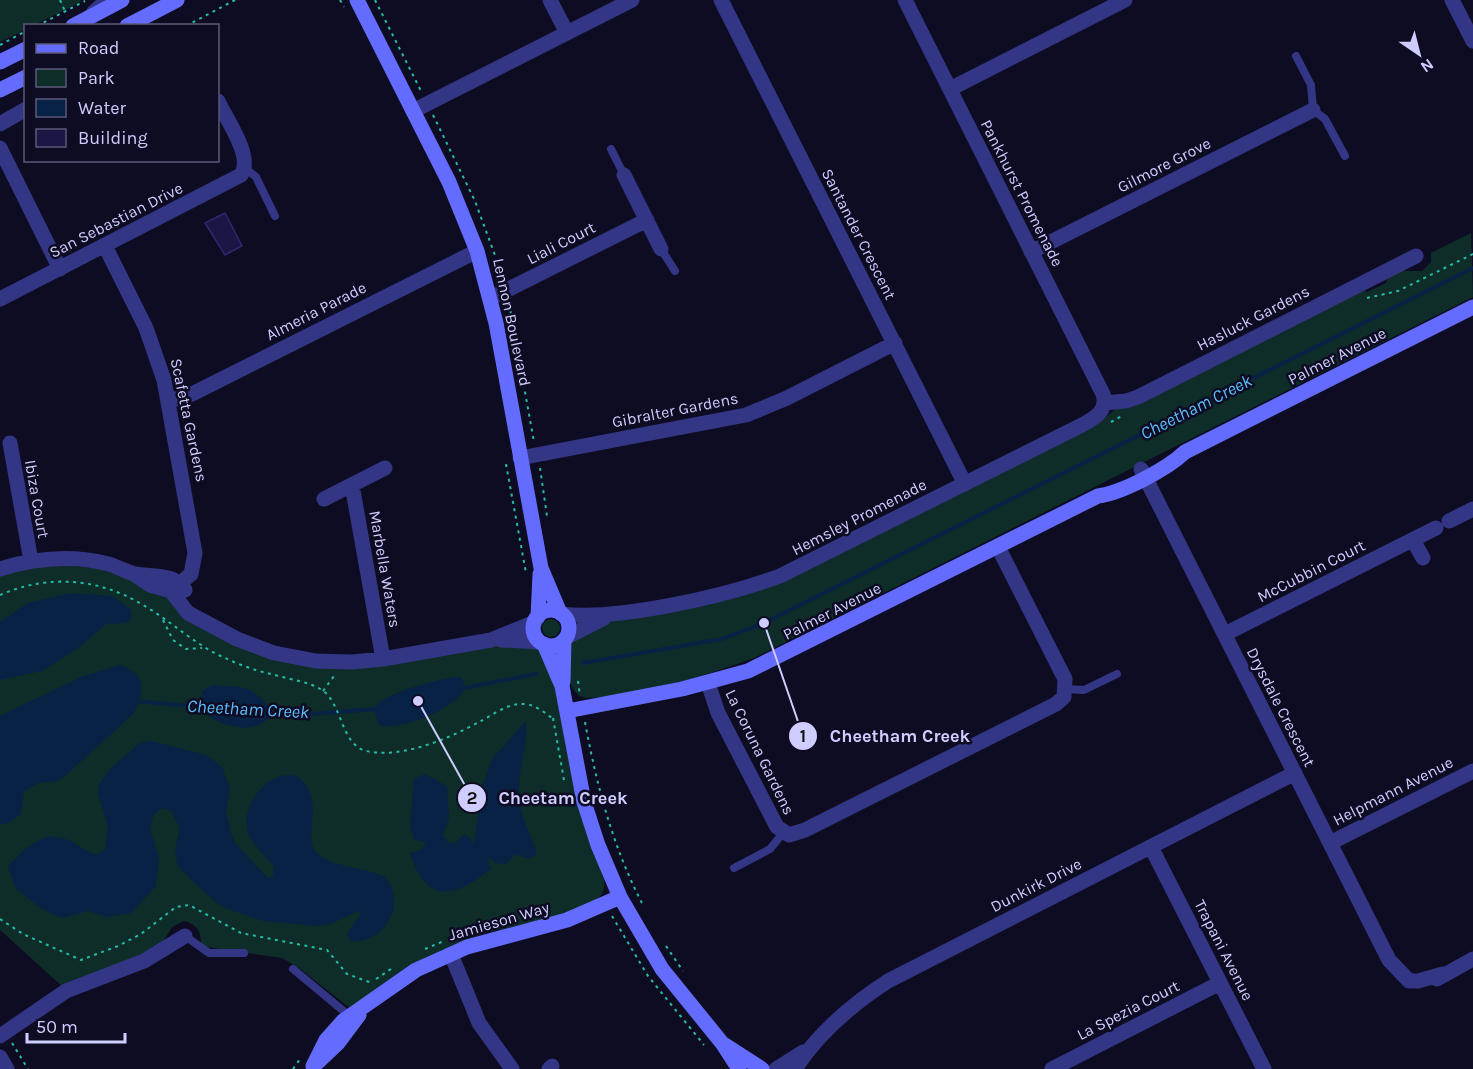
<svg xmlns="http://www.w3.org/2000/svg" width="1473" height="1069" viewBox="0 0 1473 1069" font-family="Karla,sans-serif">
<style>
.green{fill:#0e2d29}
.water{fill:#072245}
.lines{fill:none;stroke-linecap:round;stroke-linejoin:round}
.stream{stroke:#072245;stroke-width:4}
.building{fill:#1c1645;stroke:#302673;stroke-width:1.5}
.path{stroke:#24bca8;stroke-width:2;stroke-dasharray:3 4.5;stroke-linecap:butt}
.lane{stroke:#333585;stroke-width:8}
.street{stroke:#333585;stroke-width:15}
.secondary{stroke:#646bff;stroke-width:15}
.labels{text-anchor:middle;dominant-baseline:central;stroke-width:5;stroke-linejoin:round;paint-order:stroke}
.street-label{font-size:16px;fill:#cfcdff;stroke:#0e0c22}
.water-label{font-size:18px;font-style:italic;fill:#5bbeff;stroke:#0e0c22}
.leader{fill:none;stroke:#cfcdff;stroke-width:2}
.callout-dot{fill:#cfcdff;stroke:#0e0c22;stroke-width:2}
.mark-label{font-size:18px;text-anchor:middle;font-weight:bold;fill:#111}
.callout-label{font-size:18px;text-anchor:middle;font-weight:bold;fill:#cfcdff;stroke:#0e0c22;stroke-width:5;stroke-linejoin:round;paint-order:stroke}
</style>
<rect width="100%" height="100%" fill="#0e0c22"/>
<!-- green -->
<path class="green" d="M0 0H80L81 2 34 25 26 26 25 30 0 42Z
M1471 233 1473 297 754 658C701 677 641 696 585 698 563 690 570 664 570 644L573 640 605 622 710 602 1101 421 1117 408 1361 290 1367 292 1386 283 1388 276 1401 271H1422L1431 262V253Z
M49 564 107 569 172 596 284 660 492 645 537 648C558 666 568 767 577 799 584 826 595 852 604 878 605 886 604 894 597 899 569 919 520 924 487 933 435 948 392 975 351 1009L299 968 282 958 200 946C203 933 197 924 184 921L172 927 161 945 64 988 0 930V575Z
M542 628a9 9 0 1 1 18 0a9 9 0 1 1-18 0Z"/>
<!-- water -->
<path class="water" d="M71 593 113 596 132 611 131 619 126 623 106 624 77 649 42 671 0 680V622L28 603Z
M120 665C147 674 145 692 133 714L64 777 58 781 39 783 24 791 21 814 10 822 0 825V716L81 677Z
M452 677H461L466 687C458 708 399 732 379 725L374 710C381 692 434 682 452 677Z
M213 685C222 687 231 685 240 687 262 691 286 720 252 727 238 730 209 722 202 709 199 703 201 697 202 691Z
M526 721C528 744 520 764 519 786 517 812 530 830 537 854L529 859 516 854 506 864 496 863 487 857 491 869C455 898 426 905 410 853L420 850 425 845V842L414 840 410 826 414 779 425 774 447 786 449 818 443 836 450 843H455L464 834 470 837 474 845 481 790 492 759Z
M151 741 206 755 222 767 230 789 226 811 231 832 235 843 268 878 273 876 274 867C265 854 251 845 247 829 241 804 272 766 298 777 330 803 296 841 322 857 340 868 366 868 385 877 409 906 382 945 350 941L347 934 361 913 358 911 331 924 316 926 263 921 225 908 215 902 178 867 175 848 180 828 171 811 162 808 154 814 150 829 159 858 156 886 131 913 107 917 88 911 62 918 42 909 16 889 8 867C18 854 40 833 59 837 72 839 84 851 97 855L105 849 108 827 98 794 99 784 112 767 127 754 140 743Z"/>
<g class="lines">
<!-- stream -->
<path class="stream" d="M583 663 722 639 764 623 1473 268
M464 688 536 674
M134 701 204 707
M266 712 298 715 378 709"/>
</g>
<!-- building -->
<path class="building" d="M225 213 242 246 225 255 205 223Z"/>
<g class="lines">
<!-- path -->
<path class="path" d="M60 0 65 11
M340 0 344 7
M375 0 421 91
M37 26 85 1
M186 26 235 0
M0 45 26 31
M433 115 475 201 503 277
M1367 298 1398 291 1473 254
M509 303 534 442
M1111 422 1122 416
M506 464 526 573
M540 468 547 516
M0 595C48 574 99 578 143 605 171 621 194 644 223 657 239 665 257 671 275 675 291 680 308 681 322 690 342 703 341 745 366 751 401 759 448 739 479 722 493 715 507 703 524 704 534 704 544 712 552 718
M163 620 173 640 186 649 202 648
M578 681 580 696
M323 691 334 676
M553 718 564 780
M585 722C597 787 613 848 644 907
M612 916 648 976 704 1045
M0 919 23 934 81 960 118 946 141 934 176 907 189 905 241 933 327 950 347 974 372 983
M478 928 498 923
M666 946 683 971
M425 949 444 941
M376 979 391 969
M12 1043 28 1069
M293 1069 300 1059"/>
<!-- lane -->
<path class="lane" d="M91 10 102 0
M1296 56 1311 85 1313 110 1325 119 1345 156
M611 149 624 175
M245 168 256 177 275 216
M661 249 675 271
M1066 689 1084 690 1117 674
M734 868 770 849 783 833
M185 936 209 953H244
M293 969 352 1018"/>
<!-- street -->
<path class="street" d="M550 0 567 33
M721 0 965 484
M1452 0 1473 41
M950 89 1125 0
M413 111 632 0
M0 124 26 109
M0 148 60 269
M624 175 661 249
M105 246 146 328 164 380 195 553 191 574 171 591
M1031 252 1313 110
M491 298 647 220
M0 299 241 175C254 157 226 119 218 101
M169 401 192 394 477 251
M1104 403 1126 401 1138 397 1416 256
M10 443 31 561
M520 458 746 415 787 398 895 343
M1141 469 1389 960 1409 981H1418L1443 974
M352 485 383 659
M324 499 385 468
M1449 521 1473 509
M1413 540 1423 558
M0 569C35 558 73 555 109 564 118 567 126 572 135 574 152 577 175 573 185 590
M132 573 150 585 171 591 188 613 237 639 274 653 316 661 352 662 383 659 491 640 535 622
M561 614C618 621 725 596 780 576L1082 425C1095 418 1108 411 1103 394L905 0
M1225 634 1436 528
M567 637 604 618
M501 640 540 642
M708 683 718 713 777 827 789 835 805 830 1056 704 1064 697 1065 679 998 547
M1330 843 1473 771
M1151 847 1264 1069
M451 954 479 1023 512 1069
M1437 979 1473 959
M0 1036 66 991 144 961 185 936
M0 1057 7 1069
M549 1069 552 1066
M776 1069 803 1052
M795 1069C819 1032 851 1005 888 981L1295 773
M1052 1069 1220 983"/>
<!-- secondary -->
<path class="secondary" d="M357 0 449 182 477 251 496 323 541 568 560 613
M73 26 122 0
M127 26 177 0
M0 62 26 49
M0 90 26 77
M533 628a18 18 0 1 1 36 0a18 18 0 1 1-36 0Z
M538 617 540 574
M544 644 562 686 584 802 598 845 620 897 662 969 722 1043 739 1069
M563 682 564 640
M567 711 682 689 748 671 1098 496C1122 493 1167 469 1185 452L1473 307
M725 1045 762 1069
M318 1062 338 1043 359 1015
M313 1066 326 1040 343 1021 416 970 467 947 567 920 620 897"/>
</g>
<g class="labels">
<!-- street labels -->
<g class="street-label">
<text transform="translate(1164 165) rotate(-27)">Gilmore Grove</text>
<text transform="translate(1022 193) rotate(63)">Pankhurst Promenade</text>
<text transform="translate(116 220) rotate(-27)">San Sebastian Drive</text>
<text transform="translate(859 234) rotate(63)">Santander Crescent</text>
<text transform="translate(561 243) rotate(-27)">Liali Court</text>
<text transform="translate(316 311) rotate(-27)">Almeria Parade</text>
<text transform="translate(1253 318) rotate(-27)">Hasluck Gardens</text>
<text transform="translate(512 322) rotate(78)">Lennon Boulevard</text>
<text transform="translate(1337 356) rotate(-27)">Palmer Avenue</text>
<text transform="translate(675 410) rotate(-11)">Gibralter Gardens</text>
<text transform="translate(189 420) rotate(78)">Scafetta Gardens</text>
<text transform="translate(37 499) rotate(80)">Ibiza Court</text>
<text transform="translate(859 517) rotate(-27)">Hemsley Promenade</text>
<text transform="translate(385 569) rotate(80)">Marbella Waters</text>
<text transform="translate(1311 571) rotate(-27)">McCubbin Court</text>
<text transform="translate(832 611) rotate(-27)">Palmer Avenue</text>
<text transform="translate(1281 707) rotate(63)">Drysdale Crescent</text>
<text transform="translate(760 752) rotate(64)">La Coruna Gardens</text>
<text transform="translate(1393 791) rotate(-27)">Helpmann Avenue</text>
<text transform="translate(1036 885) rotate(-27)">Dunkirk Drive</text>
<text transform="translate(499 921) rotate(-16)">Jamieson Way</text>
<text transform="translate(1224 950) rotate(63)">Trapani Avenue</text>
<text transform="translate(1128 1010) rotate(-27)">La Spezia Court</text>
</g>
<!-- water labels -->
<g class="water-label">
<text transform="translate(1196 407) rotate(-27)">Cheetham Creek</text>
<text transform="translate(248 709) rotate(3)">Cheetham Creek</text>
</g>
</g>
<!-- callouts -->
<path class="leader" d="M764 623L803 736M418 701L472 798"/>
<g class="callout-dot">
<circle cx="764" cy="623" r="6"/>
<circle cx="418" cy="701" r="6"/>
<circle cx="803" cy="736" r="15"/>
<circle cx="472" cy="798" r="15"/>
</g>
<g class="mark-label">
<text x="803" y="742">1</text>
<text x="472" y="804">2</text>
</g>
<g class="callout-label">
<text x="900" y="742">Cheetham Creek</text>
<text x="563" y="804">Cheetam Creek</text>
</g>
<!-- legend -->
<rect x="24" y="24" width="195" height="138" fill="#0e0c22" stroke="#5b597a" stroke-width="1.5"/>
<rect x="36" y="44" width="30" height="9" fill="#646bff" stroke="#5b597a" stroke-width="1.5"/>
<text x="78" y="54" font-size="18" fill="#cfcdff">Road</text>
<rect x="36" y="69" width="30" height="18" fill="#0e2d29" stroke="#5b597a" stroke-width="1.5"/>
<text x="78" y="84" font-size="18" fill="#cfcdff">Park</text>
<rect x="36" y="99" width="30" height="18" fill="#072245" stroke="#5b597a" stroke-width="1.5"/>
<text x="78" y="114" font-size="18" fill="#cfcdff">Water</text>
<rect x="36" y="129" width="30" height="18" fill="#1c1645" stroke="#5b597a" stroke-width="1.5"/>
<text x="78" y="144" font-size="18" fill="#cfcdff">Building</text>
<!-- north arrow -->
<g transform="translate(1419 54) rotate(145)" stroke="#0e0c22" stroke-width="4.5" paint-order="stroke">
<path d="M0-4.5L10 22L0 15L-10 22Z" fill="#cfcdff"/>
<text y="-9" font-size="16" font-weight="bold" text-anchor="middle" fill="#cfcdff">N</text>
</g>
<!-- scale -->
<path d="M27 1033v9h98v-9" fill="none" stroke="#cfcdff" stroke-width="3"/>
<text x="36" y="1033" font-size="18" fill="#cfcdff" stroke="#0e0c22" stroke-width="4.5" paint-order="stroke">50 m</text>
</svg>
